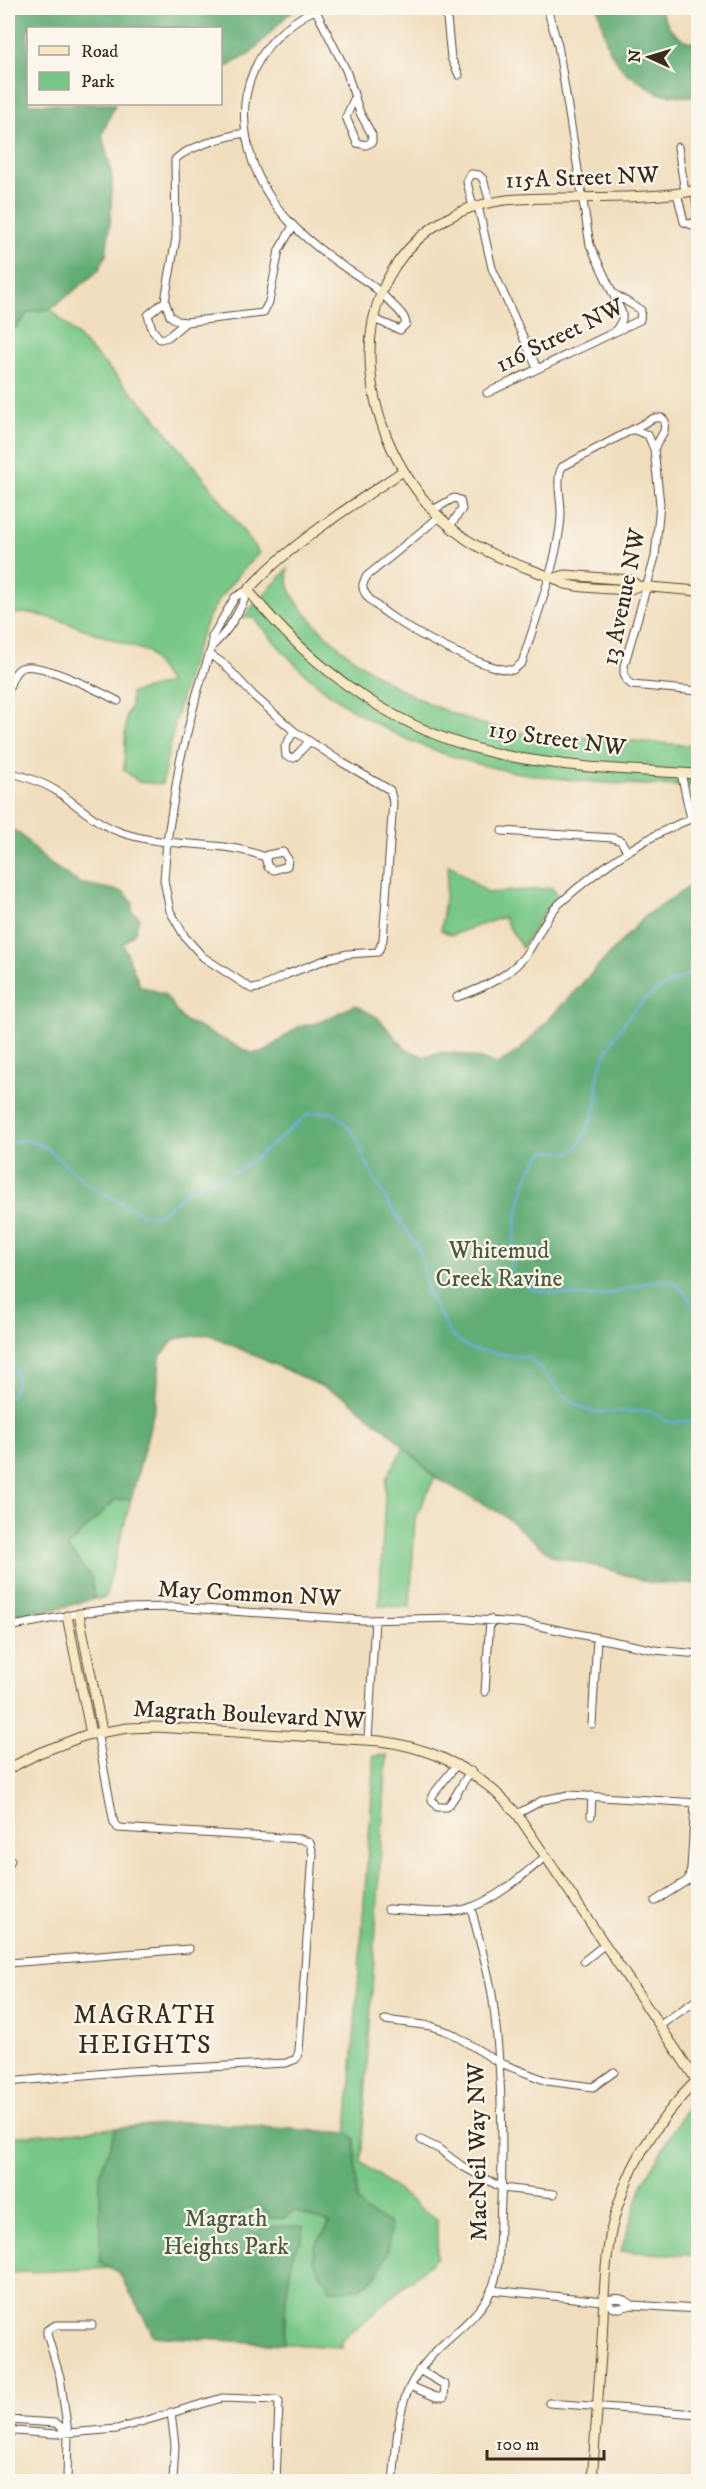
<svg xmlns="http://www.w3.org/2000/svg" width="706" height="2489" viewBox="0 0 706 2489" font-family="'IM FELL DW Pica',serif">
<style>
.green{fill:#78c787;stroke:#5a7852;stroke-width:1.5}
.forest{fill:#62ac74;stroke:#4e6b49;stroke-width:1.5}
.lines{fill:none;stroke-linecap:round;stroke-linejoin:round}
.stream{stroke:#72aee4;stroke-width:2}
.street-casing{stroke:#564536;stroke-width:9}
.secondary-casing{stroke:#564536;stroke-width:11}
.street{stroke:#fff;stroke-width:7}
.secondary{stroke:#f8e8c3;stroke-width:9}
.labels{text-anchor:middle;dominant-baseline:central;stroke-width:4.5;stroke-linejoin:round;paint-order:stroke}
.street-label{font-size:24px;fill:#3b2a1e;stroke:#fbf7ec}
.park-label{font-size:24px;fill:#4d593e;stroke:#fbf7ec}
.neighbourhood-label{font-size:26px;letter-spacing:1.5px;fill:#3b2a1e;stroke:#fbf7ec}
</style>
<rect width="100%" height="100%" fill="#fbf7ec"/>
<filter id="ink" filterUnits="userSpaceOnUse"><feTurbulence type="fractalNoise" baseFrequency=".0167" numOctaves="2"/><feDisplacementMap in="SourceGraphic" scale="12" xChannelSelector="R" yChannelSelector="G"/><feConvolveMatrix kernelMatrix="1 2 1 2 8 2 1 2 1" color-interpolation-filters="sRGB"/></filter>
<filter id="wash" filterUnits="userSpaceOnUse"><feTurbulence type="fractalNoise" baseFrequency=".008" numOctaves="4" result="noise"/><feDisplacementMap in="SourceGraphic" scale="24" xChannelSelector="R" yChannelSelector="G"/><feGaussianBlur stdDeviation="1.35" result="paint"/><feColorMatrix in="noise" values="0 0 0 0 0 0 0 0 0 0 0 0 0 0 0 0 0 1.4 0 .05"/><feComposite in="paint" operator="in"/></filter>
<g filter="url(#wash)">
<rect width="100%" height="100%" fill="#f1debf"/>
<!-- green -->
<path class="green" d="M51 309 149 410 211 487 259 553C239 573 217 597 206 623 184 674 173 730 162 784L139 782 124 770 126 716 131 706V693L169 683 148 652 59 620 31 613 8 614V373L11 368 10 334 29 312Z
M288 569C283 591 306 615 321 630 368 677 434 712 499 729 523 735 550 735 576 737 617 740 658 743 698 746V786C556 784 422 775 309 677 289 660 271 637 253 618H242Z
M449 864 488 893 552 888 558 897 543 914 522 948 503 917 452 935 441 930Z
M404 1447 435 1477 415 1518 410 1607 379 1606 386 1479Z
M131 1499 105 1598 94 1599 91 1577 67 1547 115 1500Z
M387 1755 361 2162 421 2209 437 2219V2258L341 2341V2347L154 2336 119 2272 112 2268 8 2273V2137L188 2122 347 2133 374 1769 373 1756Z
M698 2096V2256L621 2251 643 2183 687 2107Z"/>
<!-- forest -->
<path class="forest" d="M8 8H297L288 14 250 54 221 70 220 28H28V104H115L102 135 112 176 111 215 106 255 98 271 51 309 29 312 10 334 11 368 8 373Z
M598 8H660C664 22 676 40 692 42L698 53V98L657 93 624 71 608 48Z
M8 827 21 835 47 862 79 883 124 892 133 903 132 912 139 917 135 932 123 944 140 986 164 994 183 1020 251 1053 264 1052 298 1027 320 1022 355 1005 377 1017 406 1049 425 1057C444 1046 476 1058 497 1064L519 1051 646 915 698 881V1584L651 1583 603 1568 552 1556 502 1514 436 1478 390 1433 345 1397 208 1334 175 1339 160 1357 156 1403 131 1499 115 1500 67 1547 91 1577 94 1599 48 1611 8 1618Z
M188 2122 347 2133 355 2139 357 2201 366 2212 389 2223C393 2251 380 2287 348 2290 342 2291 335 2289 329 2289L313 2260 314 2247 330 2223 294 2211 284 2218H271L265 2210 251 2208 220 2224 257 2233 263 2227 303 2226 302 2240 293 2253 286 2298 284 2344 154 2336 119 2272 100 2262V2174L116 2128Z"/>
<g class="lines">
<!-- stream -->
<path class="stream" d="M8 180C12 191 15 201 8 211
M698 970C681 979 661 985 646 999 625 1017 601 1053 597 1081 596 1086 598 1090 598 1095 597 1110 583 1144 572 1153L544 1151C516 1183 516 1229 510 1269 515 1276 522 1285 530 1288 546 1294 589 1298 605 1295 621 1292 659 1275 673 1282 684 1288 692 1304 698 1315
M8 1143 29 1140 47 1148 85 1182 141 1214 157 1216 190 1189 238 1170 252 1161 310 1113 332 1112 343 1121 357 1138 368 1167 390 1206 413 1240 421 1255 427 1293 450 1334 470 1349 530 1358 563 1394 577 1405 593 1412 650 1411 670 1423 698 1420
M8 1344C13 1362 24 1384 8 1398"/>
</g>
</g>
<g filter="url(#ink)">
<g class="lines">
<defs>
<path id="street" d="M318 8C281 26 254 53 246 96 242 118 246 141 253 163 270 210 304 239 344 267 361 278 377 287 391 303 397 309 405 315 406 324L400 330 374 319
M446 8 451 58 459 75
M547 8 558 45 590 245 622 313V320L616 330
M315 9 346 70 360 113 372 135V142L366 145 357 143 346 117 355 97
M246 133C230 135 184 148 175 160L176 238 165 301 170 316 178 321 186 322 263 313 269 302 279 250 293 226
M678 147 685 192
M695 191 698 216
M677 193 684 222 692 225 698 216
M478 206 492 268 537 368
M473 207 467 182 471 174 479 175 483 179 490 202
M165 301 148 315 152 329 160 339 168 337 186 322
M487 393 640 320 641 310 614 294
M634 430 648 435 654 449
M433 510 454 498 460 500 462 509 450 526
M439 517 367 576C363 582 361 587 365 593 379 618 485 672 513 670L522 663C535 620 558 561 561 517 562 501 555 480 562 467L654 418H662L665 421 664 431 654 449 660 504 655 557 624 666V674L627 681 632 685 698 691
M212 646C228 632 241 610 248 590
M209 654 224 664 254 696 294 731 343 763 390 790 393 802 383 940 378 952 348 954 330 958 288 974 262 987 252 989 203 957 185 937 170 911 164 880 167 841 180 761 197 693 212 646V637L235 597 248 590
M8 692C10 684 13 672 21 668 38 660 101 692 118 701
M294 731 285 747 286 756 294 758 309 742
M8 772C24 776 40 781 55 790 77 804 95 823 120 832 167 849 220 839 265 857
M681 773 691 819
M693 774 698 800
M502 831 613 838 621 841 627 851
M283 852 288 859 287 866 274 870 268 867 266 861 267 855Z
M457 997C483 988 513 975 529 950 539 935 545 917 559 904 600 867 647 835 698 816
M8 1627 87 1612 125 1608 173 1607 363 1620 455 1618 530 1624 655 1650 698 1654
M485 1692 490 1619
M592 1724 597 1638
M368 1740 375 1620
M457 1764 432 1796V1800L437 1807H447C456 1798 462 1782 471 1771
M517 1814 543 1800 569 1795 698 1803
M591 1816 592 1796
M8 1866 11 1860
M655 1901 688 1880 691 1869 695 1803
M388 1909C415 1910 446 1916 472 1907 499 1897 523 1875 545 1857
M584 1961 604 1945
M8 1963 189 1949
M385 2020 431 2026 451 2033 498 2062 547 2081 593 2087 614 2072
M659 2026 698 1999
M8 2082 129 2071 286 2063 296 2059 299 2051 313 1854 310 1843 301 1839 118 1828 114 1823 97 1732
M421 2140 439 2149 462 2166 502 2188 554 2194
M491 2290 604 2301C615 2297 622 2297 632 2305
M604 2301 614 2308H620L632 2305 698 2309
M410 2386 436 2397H444L445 2385 419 2370
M549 2403 698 2414
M171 2412 175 2445 173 2482
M8 2420 56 2423 68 2432
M8 2428 15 2431 56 2434 117 2429 222 2398 276 2400 279 2402 276 2482
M67 2482 68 2432 60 2377 47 2334V2330L56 2325H92
M393 2482C399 2425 395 2390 439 2348 457 2331 480 2314 491 2291 500 2271 499 2245 500 2224 504 2154 502 2070 493 2001 489 1970 478 1938 471 1907"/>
<path id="secondary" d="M698 190C657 198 614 197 572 198 527 198 484 196 444 220 322 294 366 469 466 539 494 558 523 566 553 578 557 579 561 583 565 584 584 589 608 588 628 590L638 586 698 591
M403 471C354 504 287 546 248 590 313 671 400 734 503 755 567 768 634 770 698 774
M554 578 565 575 630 580 638 586
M79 1614 102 1731
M67 1616 91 1734
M8 1769 39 1753 86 1735 128 1728 155 1727 380 1741C435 1748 480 1771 517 1814L697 2081
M592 2482C595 2434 599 2387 602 2340 604 2303 604 2264 612 2227 625 2169 657 2120 698 2079"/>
</defs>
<!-- street casing -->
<use href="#street" class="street-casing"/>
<!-- secondary casing -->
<use href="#secondary" class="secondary-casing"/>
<!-- street -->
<use href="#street" class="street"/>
<!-- secondary -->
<use href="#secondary" class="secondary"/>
</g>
</g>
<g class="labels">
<!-- street labels -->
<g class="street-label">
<text transform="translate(582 178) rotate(-2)">115A Street NW</text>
<text transform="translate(560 336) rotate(-26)">116 Street NW</text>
<text transform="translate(624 597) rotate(-78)">13 Avenue NW</text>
<text transform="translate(557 739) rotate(8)">119 Street NW</text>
<text transform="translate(249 1594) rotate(3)">May Common NW</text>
<text transform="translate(249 1715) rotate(3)">Magrath Boulevard NW</text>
<text transform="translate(478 2152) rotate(-91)">MacNeil Way NW</text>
</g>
<!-- park labels -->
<g class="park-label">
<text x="499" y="1251">Whitemud<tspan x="499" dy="28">Creek Ravine</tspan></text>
<text x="226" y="2219">Magrath<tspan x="226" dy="28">Heights Park</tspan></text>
</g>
<!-- neighbourhood labels -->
<g class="neighbourhood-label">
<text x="145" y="2015">MAGRATH<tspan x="145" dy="30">HEIGHTS</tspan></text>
</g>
</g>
<!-- margin -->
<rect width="706" height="2489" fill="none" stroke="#fbf7ec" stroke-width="30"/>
<!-- legend -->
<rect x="27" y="27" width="195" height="78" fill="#fbf7ec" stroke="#aea59a" stroke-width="1.5"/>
<rect x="39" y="46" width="30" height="9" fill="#f8e8c3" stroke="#aea59a" stroke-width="1.5"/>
<text x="81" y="57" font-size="18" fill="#3b2a1e">Road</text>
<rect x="39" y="72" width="30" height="18" fill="#78c787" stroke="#aea59a" stroke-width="1.5"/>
<text x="81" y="87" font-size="18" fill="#3b2a1e">Park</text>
<!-- north arrow -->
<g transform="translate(649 57) rotate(274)" stroke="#fbf7ec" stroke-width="4.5" paint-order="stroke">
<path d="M0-4.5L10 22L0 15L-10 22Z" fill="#3b2a1e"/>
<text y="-9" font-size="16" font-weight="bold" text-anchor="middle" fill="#3b2a1e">N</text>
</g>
<!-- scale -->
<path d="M487 2450v9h117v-9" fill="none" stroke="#3b2a1e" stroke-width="3"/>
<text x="496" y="2450" font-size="18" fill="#3b2a1e" stroke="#fbf7ec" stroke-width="4.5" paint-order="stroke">100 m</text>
</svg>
